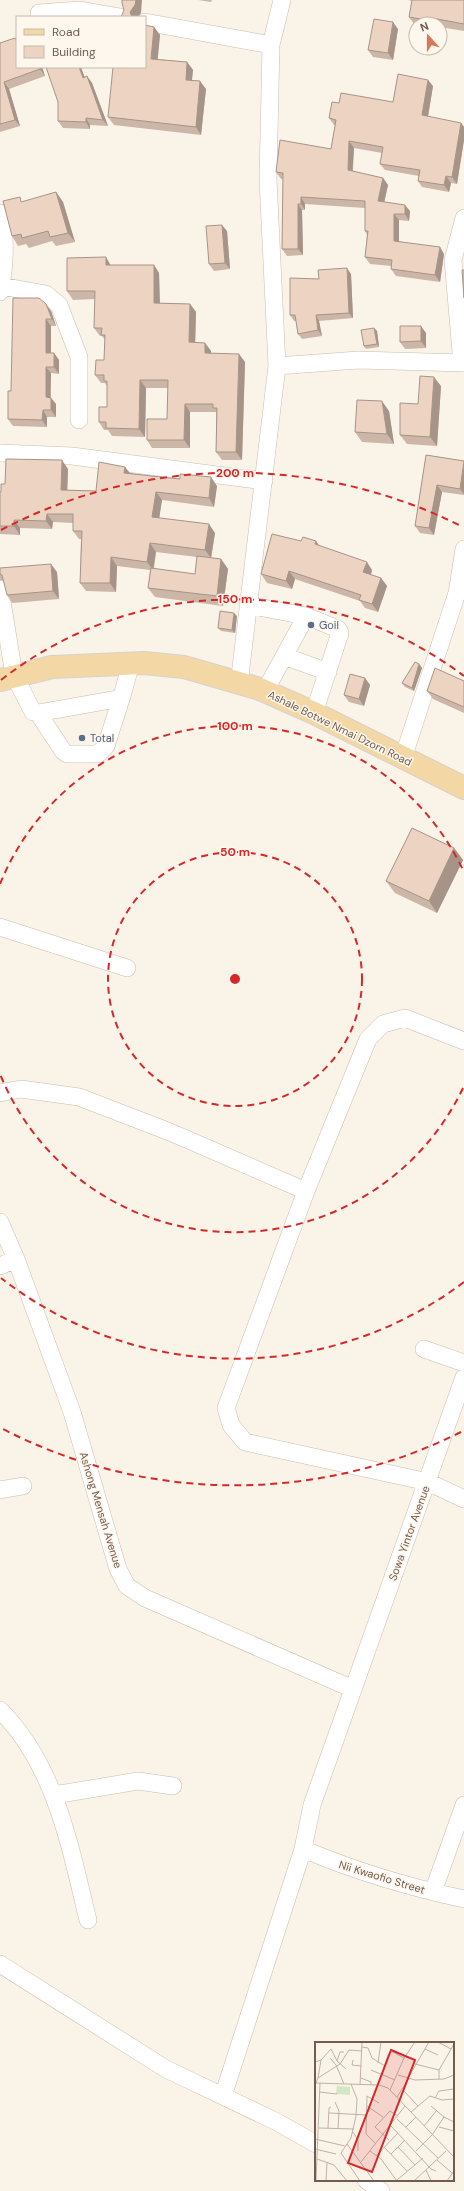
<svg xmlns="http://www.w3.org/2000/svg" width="464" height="2191" viewBox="0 0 464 2191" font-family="'DM Sans',sans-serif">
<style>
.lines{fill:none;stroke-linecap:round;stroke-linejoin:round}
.minor-casing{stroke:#cbbcae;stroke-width:18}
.major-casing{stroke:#d8d1cd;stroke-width:24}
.minor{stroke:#fff;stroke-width:17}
.major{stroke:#f3d8a6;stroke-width:22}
.wall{fill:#ccb6a7;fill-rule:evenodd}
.shaded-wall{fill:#a69488}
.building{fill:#edd4c2;stroke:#a69488}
.ring{fill:none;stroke:#d62828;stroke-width:2;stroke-dasharray:7 5}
.service-dot{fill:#5c6f8a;stroke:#fdf7ee;stroke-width:1.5}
.labels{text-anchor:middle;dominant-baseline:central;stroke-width:3;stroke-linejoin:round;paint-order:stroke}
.service-label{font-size:11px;fill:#4e5e75;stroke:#fdf7ee;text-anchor:start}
.street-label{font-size:11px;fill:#725c4e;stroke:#fdf7ee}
.inset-road{fill:none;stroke:#c0b2a5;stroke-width:1}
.view{fill:#d62828;fill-opacity:0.15;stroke:#d62828;stroke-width:2}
.inset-edge{fill:none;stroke:#725c4e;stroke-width:2}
.centre{fill:#d62828;stroke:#fdf7ee;stroke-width:2}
.ring-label{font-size:12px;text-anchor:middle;font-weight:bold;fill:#d62828;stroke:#fdf7ee;stroke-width:3;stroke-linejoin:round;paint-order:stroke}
</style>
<rect width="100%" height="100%" fill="#faf3e8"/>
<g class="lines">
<defs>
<path id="minor" d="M39 13 80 10 120 17
M145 22 271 45
M0 213C7 239 5 265 0 292
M1 286 46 294 59 305 79 357V420
M462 363 453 260 464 218
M277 366 358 360 464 363
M0 453 72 456 264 481
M0 589 14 675 33 712 38 713 117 699 122 696 131 663
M248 605 306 616
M284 656 328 672
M239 684 277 366 268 179 271 45 282 0
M265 691 306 616 338 629 340 633 314 713
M38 713 63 751 67 754H98L106 746 122 696
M403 758 457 593 464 549
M0 927 127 968
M464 1041 405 1018 383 1024 368 1039 306 1191 226 1408 231 1425 245 1442 428 1482 464 1499
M0 1093 21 1089 79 1097 170 1132 306 1191
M0 1222 16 1259 72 1412 118 1569 127 1586 145 1598 353 1689
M0 1266 16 1259
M424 1349 464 1363
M0 1490 23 1486
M0 1710C56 1766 70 1847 88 1920
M54 1795 138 1781 173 1786
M303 1849C355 1871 408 1887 464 1899
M433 1892 464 1805
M0 1964 166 2069 275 2121 316 2144
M223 2096 303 1849 312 1805 464 1377
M366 2180 381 2191"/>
<path id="major" d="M0 680 52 667 144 663 184 667 260 689 314 713 464 788"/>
</defs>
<!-- minor casing -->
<use href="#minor" class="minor-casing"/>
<!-- major casing -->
<use href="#major" class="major-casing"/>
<!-- minor -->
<use href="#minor" class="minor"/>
<!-- major -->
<use href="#major" class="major"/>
</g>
<!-- wall -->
<path class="wall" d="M198 0H212L211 2Z
M408 0H464V31L440 27V24H416V26L415 25 409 17 412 1Z
M154 27 160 35 157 59 187 62 193 70 192 80 206 89 201 135 114 125 108 117Z
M398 29 393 60 373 57 368 50Z
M15 38 17 40V67H42L45 76 9 89 20 126 0 132V43Z
M87 76 92 83 108 126 90 125V129L63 128 58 121 85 77Z
M433 86 428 117 461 123 464 127V140L457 184 451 183 449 192 422 187 418 181 419 176 385 170 380 164 382 153 354 148 353 171 383 178 388 185 384 202 410 211 409 221 399 220V241L444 254 440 282 396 276 391 269 392 266 370 264 365 257 367 235 365 231V208L305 204V210H302L303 255 287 256 282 249 283 179H281L276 172 331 149 335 125H334L329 118 339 103 393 102Z
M56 192 63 202 75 242 56 246 52 241 29 248 26 244 18 246 12 236 23 202Z
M227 231 230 269 214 271 209 264Z
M111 265H154L159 273 160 303 190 304 196 312 195 342 205 343 211 351V353L245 362 242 460H222L216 452V412H190V448H152L147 440 167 419 168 388H146L145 437 112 436 108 430H104L99 422 107 407V386L105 383H101L95 375 104 360 105 340 102 336H100L94 328 95 299 73 300 67 291Z
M351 274 353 318 319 321 322 336 302 339 298 334 296 321H294L290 315 319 279Z
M51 311 56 326H51V353H54L59 360V374L51 373V398L56 404V417H47V427L13 426 8 419 11 391Z
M374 328 377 331 379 347 366 349 364 346Z
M426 333V348L405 349 400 342Z
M441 386 437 446 407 444 400 435 418 404Z
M389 411 394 444 362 442 355 432Z
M426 455 464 461V495L442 492 434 535 420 533 415 526Z
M125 467 130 473 217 486 214 507 162 500 159 518 215 533 211 558 221 559 228 569 223 606 155 597 148 588 150 570 117 566 116 592 86 591 80 583 81 539H79L73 531V523L53 522 52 529 20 528V535L0 534V492H1L5 484 68 469 67 490 96 491ZM156 552 197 557 195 574 154 569Z
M301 541H316L319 546 372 570 371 575 381 578 387 586 378 612 365 608 360 601 295 579 292 589 267 583 261 574Z
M0 568 57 572 59 599 12 603 7 595 4 581 0 580Z
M237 616 235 633 221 631 218 628Z
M419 664 422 668 414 691 405 687 402 683Z
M365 678 370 685 364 706 349 702 344 695Z
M464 681V713L433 699 427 691Z
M454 848 463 860 437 913 395 893 386 881Z"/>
<!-- shaded-wall -->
<path class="shaded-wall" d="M136 0H142L141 13 138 17H132L130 12Z
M427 17 432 24H429L426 20Z
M393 22 398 29 393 60 388 53Z
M154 27 160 35 157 67 151 59Z
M187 62 193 70 191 88 186 80Z
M39 67H42L45 76 40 69Z
M79 67H81L87 84 83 78Z
M87 76 92 83 108 126 103 120Z
M428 80 433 86 427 122 422 115Z
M200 81 206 89 201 135 196 127Z
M4 82 9 89 20 126 15 120Z
M86 118 90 125V129L86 122Z
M461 123 464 127V140L457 184 452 177Z
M349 141 354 148 352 176 348 170Z
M446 176 451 183 449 192 444 185Z
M383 178 388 185 383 208 378 201Z
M56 192 63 202 75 242 68 233Z
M301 197 305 204V210L301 204Z
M298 204 302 210 303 255 298 249Z
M405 205 410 211 409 221 405 214Z
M394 214 399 220V247L394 241Z
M222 225 227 231 230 269 225 263Z
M440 247 444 254 440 282 435 275Z
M106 257 111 266 106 265Z
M154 265 159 273 160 311 154 303Z
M347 268 351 274 353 318 349 313Z
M46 304 51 311 56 326 52 319Z
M190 304 196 312 195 350 189 342Z
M316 315 319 321 322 336 318 330Z
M46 319 51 326V360L46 353Z
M421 326 426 333V348L421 341Z
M374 328 377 331 379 347 377 344Z
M205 343 211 351V361L205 353Z
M54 353 59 360V374L54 367Z
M239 354 245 362 242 460 236 452Z
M46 367 51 373 50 404 46 397Z
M434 377 441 386 437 446 430 437Z
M140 380 146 388 145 437 139 429Z
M51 398 56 404V417L51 410Z
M382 401 389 411 394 444 387 434Z
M185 404 190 412V448L184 440Z
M43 410 47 417V427L42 420Z
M62 460 68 469 67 499 61 490Z
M464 464V494L460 489Z
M125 467 131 475 124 473Z
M211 477 217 486 214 507 209 498Z
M437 485 442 492 434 535 429 528Z
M156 492 162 500 158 526 152 517Z
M47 514 53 522 52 529 46 521Z
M14 520 20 528V535L14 526Z
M209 524 215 533 211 558 205 550Z
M316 541 322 550 315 544Z
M150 543 156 552 153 570 147 562Z
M111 557 117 566 116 592 110 583Z
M221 559 228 569 223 606 217 596Z
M367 562 372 570 369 581 363 572Z
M51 564 57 572 59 599 53 591Z
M289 571 295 579 292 589 286 581Z
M381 578 387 586 378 612 372 604Z
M234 613 237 616 235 633 232 630Z
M419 664 422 668 414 691 412 688Z
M365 678 370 685 364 706 359 699Z
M454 848 463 860 437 913 429 901Z"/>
<!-- building -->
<path class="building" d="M122 0H136L135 5 130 12 132 17H121L124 10 122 3Z
M412 0H464V24L427 17 426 20 409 17Z
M374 19 393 22 388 53 368 50Z
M145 25 154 27 151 59 187 62 186 80 200 81 196 127 108 117 113 67H145Z
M15 38 17 42V67H39L40 69 4 82 15 120 0 124V43Z
M46 67H79L83 78 87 76 103 120 86 118V122L58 121V102Z
M398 74 428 80 422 115 461 123 452 177 446 176 444 185 418 181 420 170 380 164 383 147 349 141 348 170 383 178 378 201 405 205V214H394V241L440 247 435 275 391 269 392 260 365 257 368 231H365V201L301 197V204H298V249H282L283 173 276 172 280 140 331 149 336 120 329 118 332 102 339 103 341 93 393 102Z
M56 192 68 233 50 237 48 231 22 238 21 234 12 236 3 201 20 197 21 202Z
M222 225 225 263 209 264 206 226Z
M106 257V265H154V303L190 304 189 342 205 343V353L239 354 236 452H216L217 408H213V404H185L184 440H147V419H167L168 380H140L139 429 106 428V422H99V407H107V381H104V375H95L96 360H104L105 335H101L102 328H94L95 291H67V258Z
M347 268 349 313 316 315 318 330 298 334 295 315H290V278L319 279 318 270Z
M462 270H464V298Z
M13 298H39L46 304 52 319H46V353H54V367H46V397L51 398V410H43L42 420 8 419V391H11Z
M400 326H421V341L400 342Z
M374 328 377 344 364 346 361 330Z
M420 376 434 377 430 437 400 435V403L418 404Z
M357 400 382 401 387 434 355 432Z
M426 455 464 461 460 489 437 485 429 528 415 526Z
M6 459 62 460 61 490 96 491 99 462 125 467 124 473 180 479V474L211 477 209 498 156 492 152 517 209 524 205 550 150 543 147 562 111 557 110 583H80L82 531H73V514H47L46 521 14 520V526H0V492H1V484H5Z
M272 534 301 541 303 537 316 541 315 544 367 562 363 572 381 578 372 604 359 600 361 595 289 571 286 581 261 574Z
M197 556 221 559 217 596 148 588 151 568 195 574Z
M51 564 53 591 7 595 2 575 0 574V568Z
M220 611 234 613 232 630 218 628Z
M415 662 419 664 412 688 402 683Z
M435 668 464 681V707L427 691Z
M350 674 365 678 359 699 344 695Z
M412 828 454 848 429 901 386 881Z"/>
<!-- distance rings -->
<g class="ring">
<circle cx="235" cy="979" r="127"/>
<path d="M463 1088A253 253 0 0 1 0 1074M0 884A253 253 0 0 1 463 870"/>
<path d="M464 1282A380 380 0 0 1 1 1278M1 680A380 380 0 0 1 464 676"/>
<path d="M461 1432A506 506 0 0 1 1 1428M1 530A506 506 0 0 1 461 526"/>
</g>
<!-- markers -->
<g class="service-dot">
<circle cx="311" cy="625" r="4"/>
<circle cx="82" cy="738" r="4"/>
</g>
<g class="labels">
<!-- service labels -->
<g class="service-label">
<text x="319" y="625">Goil</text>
<text x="90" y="738">Total</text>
</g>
<!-- street labels -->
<g class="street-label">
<text transform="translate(340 728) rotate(26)">Ashale Botwe Nmai Dzorn Road</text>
<text transform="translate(101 1510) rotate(73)">Ashong Mensah Avenue</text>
<text transform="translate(409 1533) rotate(-70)">Sowa Yintor Avenue</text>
<text transform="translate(382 1877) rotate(17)">Nii Kwaofio Street</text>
</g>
</g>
<!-- overview -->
<g transform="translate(315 2042)">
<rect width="139" height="139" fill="#faf3e8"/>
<path d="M22 44 35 45V53L21 52Z" fill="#d3e7c7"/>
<path class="inset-road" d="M123 0 136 7M47 5 53 6 57 16 70 24M110 7 123 13M29 10H25L22 19 31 27M78 10 89 16M15 16 21 23 29 42M38 18 37 23 46 24M0 20 6 18 16 7 22 19M63 21 66 0M100 22 124 28M56 28 80 38M67 32 73 13M83 33 100 38 129 37 139 33M3 36 6 18M46 36 56 40V43M93 36 114 0M124 37V28L139 2M0 41 64 43 73 46 139 115M1 41 3 36 25 22 34 8 47 9M36 42 42 57 41 74 36 96 26 111 45 139M45 43 47 0M75 48 89 16 100 0M88 48 103 64M4 50 22 52M82 55 94 36M120 56 124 49 139 47M20 60 24 69 23 87M52 64 68 75M116 64 129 75M96 70 115 54 127 58 139 57M14 71 52 73M82 77 123 116M76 84 116 127 121 129M109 84 122 68M91 85 101 75M124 85 139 89M4 86 39 87M13 86 14 66 16 65M38 90 43 98V109M0 97 30 104M74 98 60 85 75 69 83 74M32 102 59 139M61 102 51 92 52 54 64 61M69 105 92 129M83 105 100 123M0 107 21 112M55 109 66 117 82 139M101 109 117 93 129 75 139 80M76 112 90 98M61 114 83 91M2 117 19 123 32 139M122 118 137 131M46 120 90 64M111 128 116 139M82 138 108 116M1 139 5 41M11 139 12 120M99 139 131 109M132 139 139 129"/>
<path class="view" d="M76 8 100 18 57 130 33 121Z"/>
<rect width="139" height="139" class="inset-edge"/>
</g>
<circle cx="235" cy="979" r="6" class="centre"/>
<g class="ring-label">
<text x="235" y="477">200 m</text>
<text x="235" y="603">150 m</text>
<text x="235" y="730">100 m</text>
<text x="235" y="856">50 m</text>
</g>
<!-- legend -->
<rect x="16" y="16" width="130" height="52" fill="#fdf7ee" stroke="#c5b9ae"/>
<rect x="24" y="29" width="20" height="6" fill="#f3d8a6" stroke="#c5b9ae"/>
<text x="52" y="36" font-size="12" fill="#725c4e">Road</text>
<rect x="24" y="46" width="20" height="12" fill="#edd4c2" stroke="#c5b9ae"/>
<text x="52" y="56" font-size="12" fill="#725c4e">Building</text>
<!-- north arrow -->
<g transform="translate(428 36) rotate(339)"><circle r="19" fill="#fdf7ee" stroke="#c5b9ae"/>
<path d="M0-3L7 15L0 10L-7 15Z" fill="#d97858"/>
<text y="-6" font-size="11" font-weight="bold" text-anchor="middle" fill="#725c4e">N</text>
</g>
</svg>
